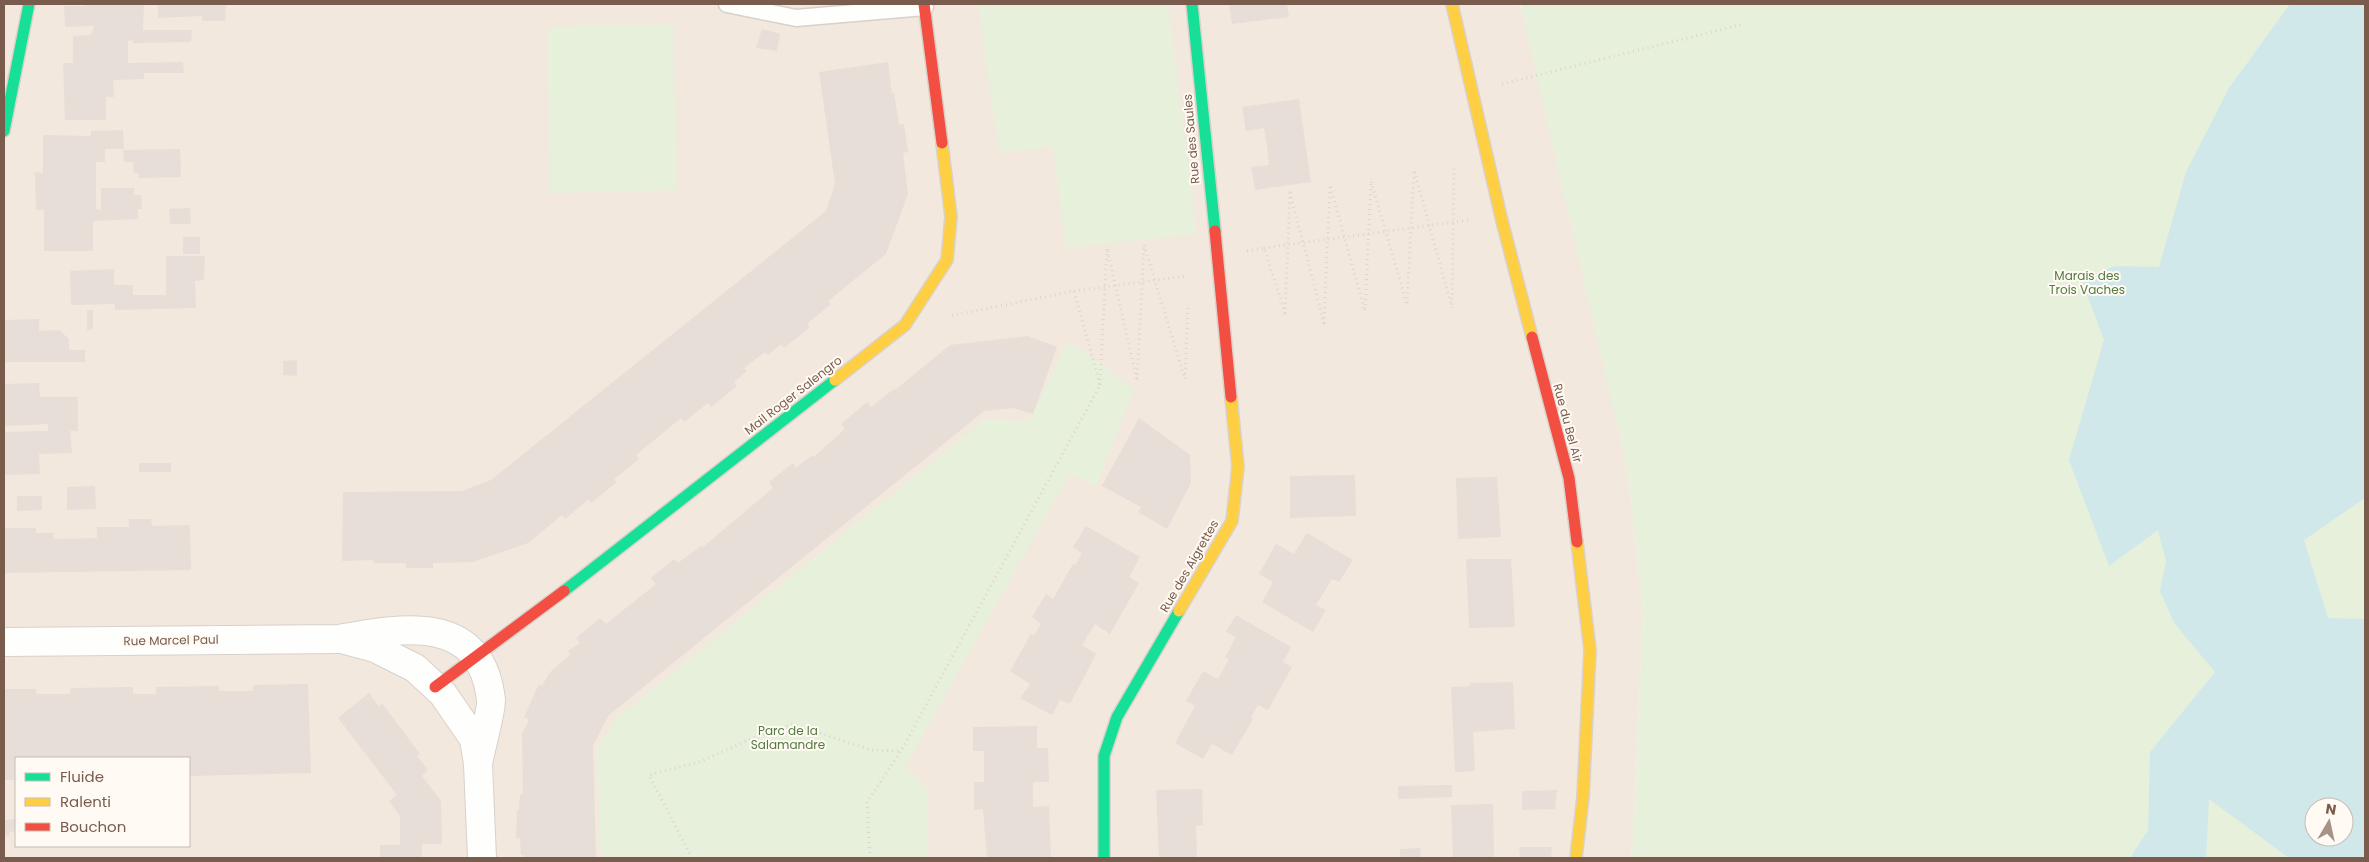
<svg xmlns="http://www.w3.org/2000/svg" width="2369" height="862" viewBox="0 0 2369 862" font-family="Poppins,sans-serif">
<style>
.residential{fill:#f2e8de;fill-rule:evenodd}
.green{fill:#e7f0db;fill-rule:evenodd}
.water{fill:#d0e8ea;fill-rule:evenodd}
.building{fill:#e6ded7}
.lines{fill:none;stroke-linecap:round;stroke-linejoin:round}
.lane-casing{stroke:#d7d1cb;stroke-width:19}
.street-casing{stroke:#d7d1cb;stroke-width:30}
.fast-casing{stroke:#d9d2cb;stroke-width:14}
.slow-casing{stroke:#d9d2cb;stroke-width:14}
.jam-casing{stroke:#d9d2cb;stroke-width:14}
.path{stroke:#dcd5d0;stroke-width:3;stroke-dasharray:1 4;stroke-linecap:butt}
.lane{stroke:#fefefd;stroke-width:16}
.street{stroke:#fefefd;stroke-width:28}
.fast{stroke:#16e098;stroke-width:11}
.slow{stroke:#ffcf43;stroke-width:11}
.jam{stroke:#f24e42;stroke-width:11}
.labels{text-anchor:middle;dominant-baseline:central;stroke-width:4;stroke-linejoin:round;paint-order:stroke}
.street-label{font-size:12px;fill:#7a5c4d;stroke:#fffaf3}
.park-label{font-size:12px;fill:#537a41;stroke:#fffaf3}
</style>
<rect width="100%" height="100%" fill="#f9f5f0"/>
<!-- residential -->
<path class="residential" d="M4 4H1519L1532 42 1628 471 1643 610 1633 844 1630 858H4ZM16 758H189V846H16Z"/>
<!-- green -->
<path class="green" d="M978 4H1168L1197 234 1066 248 1053 147 999 153Z
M1520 4H2365V858H1630L1633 844 1643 610 1628 472ZM2314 807H2344V837H2314Z
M673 24 677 190 550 193 547 27Z
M1068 341 1134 389 1096 486 1070 473 905 767 927 789 928 858H601L597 748 618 717 985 419 1029 421Z"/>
<!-- water -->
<path class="water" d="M2290 4H2365V498L2304 540 2328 618 2365 619V858H2289L2209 799 2206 858H2130L2148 830 2150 752 2215 672 2174 623 2160 591 2166 561 2158 530 2109 566 2069 460 2104 340 2081 279 2115 266 2159 267 2186 172 2229 88ZM2314 807H2344V837H2314Z"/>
<!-- building -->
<path class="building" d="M86 4H144L143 30H192L191 42 133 43V40L128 41V63L183 62 184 73H144V79L113 80 114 97H106V120H65L63 63H73V36L91 35 94 26 65 27 64 6H86Z
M158 4H226L225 21H202V16L158 18Z
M1229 4H1287L1289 17 1232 24Z
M762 29 780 34 777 51 756 48Z
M888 62 892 94 894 93 899 125 904 124 908 152 903 153 908 194 886 254 828 301 831 304 807 324 810 327 784 348 781 344 768 355 765 352 744 368 747 371 734 382 737 386 711 407 708 403 684 422 681 418 636 455 639 459 614 479 617 482 591 503 589 499 565 519 562 515 528 543 473 562 433 563V568H406V563H374V560L342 561 343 492 462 491 491 480 826 211 835 184 819 72Z
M1299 99 1311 182 1255 190 1251 167 1269 165 1267 147 1264 128 1246 131 1242 107Z
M123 130 124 149H105V162H96V209L101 210V188H134V195H141L142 209H138V219L93 221V251H44V210H36L35 172 43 173V135L91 136V131Z
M180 149 181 177 139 178V173H134L133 162H124L123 150Z
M190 208 191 224H170L169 209Z
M183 237H200V254H183Z
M166 256H205L204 280 195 281 196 308 115 310V304L71 305 70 271 114 269V285H133V295H166Z
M87 310H93V329L87 330Z
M39 319V331L59 330 69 339V350H85V362H4V320Z
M1028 336 1057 347 1033 414 1014 408 984 411 609 715 593 745 596 858H524V855H521L520 838H516L517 810H519L520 794H523L522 734 529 720 524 717 539 684 542 686 550 672 570 655 568 651 580 643 576 638 600 618 606 624 656 584 651 578 674 559 678 563 701 546 703 547 773 488 769 482 793 463 796 468 812 455 814 457 845 429 841 424 867 402 871 407 894 389 895 390 950 345Z
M297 360V376L283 375V361Z
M39 383 40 397H78V431H70L72 453 39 454 40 474 4 475V432L48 431V424L4 426V384Z
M1139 418 1190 455 1191 483 1167 529 1138 512 1141 507 1102 486Z
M139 463H171V472H139Z
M1355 475 1356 516 1290 518V476Z
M1497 477 1501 537 1458 539 1456 478Z
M95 486 96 509 67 510V487Z
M17 496H42V510L17 511Z
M129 519H151L152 526 190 525 191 570 4 573V528H36V533H54V539L97 538V527H129Z
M1086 526 1140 557 1129 577 1139 583 1110 634 1095 624 1082 645 1096 654 1070 704 1060 700 1052 715 1020 698 1030 684 1010 671 1031 634 1034 636 1041 624 1032 617 1046 594 1053 599 1073 564 1075 565 1082 553 1073 547Z
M1307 533 1353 560 1339 582 1332 579 1316 605 1326 610 1313 632 1262 602 1273 582 1259 574 1276 544 1294 554Z
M1466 559H1511L1515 627 1469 628Z
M1236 615 1291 647 1283 662 1292 667 1268 710 1258 705 1251 717 1253 719 1232 755 1212 744 1203 759 1175 743 1195 706 1186 701 1203 671 1218 679 1229 659 1225 657 1236 637 1226 632Z
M1513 682 1515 729 1473 732 1475 771 1455 772 1451 687 1470 686V683Z
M308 684 311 773 189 776V758H16V780H4V689H36V694H70L71 688 133 687V694H156V687L219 686V691H253V685Z
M369 693 379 707 382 703 420 754 417 756 428 770 422 776 441 801 442 844H422V858H380V845H400V816L389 801 397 795 338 718Z
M1037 726V748H1048L1049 782H1033V807L1049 806 1051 858H987L983 809 974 810V782H984V751H973V727Z
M1452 785V797L1398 799V786Z
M1202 789 1203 825 1196 826 1197 858H1159L1156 790Z
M1557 790 1555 809 1522 810V791Z
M1493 804 1494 858H1453L1451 805Z
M16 819V831L9 832V835L4 836V820Z
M1519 847H1552L1551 858H1520Z
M1420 848 1421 858H1400V849Z"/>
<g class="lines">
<defs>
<path id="lane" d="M727 4 796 18 925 7"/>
<path id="street" d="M345 640 375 648 415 668 443 694 474 739 478 764 482 858
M4 642 339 639C401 628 481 612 491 700 492 709 480 751 478 764"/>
<path id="fast" d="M1192 4 1215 231
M4 131 29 4
M564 591 835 380
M1104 858V756L1117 717 1179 611"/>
<path id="slow" d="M1452 4 1501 217 1532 337
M835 380 905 325 947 260 951 217 942 143
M1179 611 1232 521 1238 467 1231 397
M1576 858 1583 797 1590 650 1577 542"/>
<path id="jam" d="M924 4 942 143
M1215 231 1231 397
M1532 337 1569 478 1577 542
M435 687 564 591"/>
</defs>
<!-- lane casing -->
<use href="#lane" class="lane-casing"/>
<!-- street casing -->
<use href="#street" class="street-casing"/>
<!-- fast casing -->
<use href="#fast" class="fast-casing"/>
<!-- slow casing -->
<use href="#slow" class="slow-casing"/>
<!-- jam casing -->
<use href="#jam" class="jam-casing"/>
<!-- path -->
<path class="path" d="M1502 84 1744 24
M1264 248 1469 220
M1247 251 1264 248 1285 313 1290 193 1324 323 1330 185 1365 311 1371 181 1407 305 1414 170 1452 308 1454 165
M1074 291 1187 276
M1100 385 1107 248 1137 381 1144 245 1185 379 1188 305
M692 858 649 775 702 761 748 740 793 724 871 750 901 751
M870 858 867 802 901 751 1100 385 1074 291 950 316"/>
<!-- lane -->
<use href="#lane" class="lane"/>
<!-- street -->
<use href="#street" class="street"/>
<!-- fast -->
<use href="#fast" class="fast"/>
<!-- slow -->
<use href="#slow" class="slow"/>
<!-- jam -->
<use href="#jam" class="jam"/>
</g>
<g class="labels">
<!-- street labels -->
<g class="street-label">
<text transform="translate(1191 139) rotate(-95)">Rue des Saules</text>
<text transform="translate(793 395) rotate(-38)">Mail Roger Salengro</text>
<text transform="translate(1568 423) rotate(75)">Rue du Bel Air</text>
<text transform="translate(1189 566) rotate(-60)">Rue des Aigrettes</text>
<text transform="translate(171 640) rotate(-1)">Rue Marcel Paul</text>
</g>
<!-- park labels -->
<g class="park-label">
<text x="2087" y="275">Marais des<tspan x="2087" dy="14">Trois Vaches</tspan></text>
<text x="788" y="730">Parc de la<tspan x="788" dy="14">Salamandre</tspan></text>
</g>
</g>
<!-- border -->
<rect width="2369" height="862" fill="none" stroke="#7a5c4d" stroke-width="10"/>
<!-- legend -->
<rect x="15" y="757" width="175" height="90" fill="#fffaf3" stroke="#cabbb1"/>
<rect x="25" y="773" width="25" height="8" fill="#16e098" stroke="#cabbb1"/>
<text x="60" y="782" font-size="15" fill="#7a5c4d">Fluide</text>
<rect x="25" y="798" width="25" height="8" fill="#ffcf43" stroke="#cabbb1"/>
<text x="60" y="807" font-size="15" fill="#7a5c4d">Ralenti</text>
<rect x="25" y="823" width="25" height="8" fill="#f24e42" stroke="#cabbb1"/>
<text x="60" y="832" font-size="15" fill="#7a5c4d">Bouchon</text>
<!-- north arrow -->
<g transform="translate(2329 822) rotate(9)"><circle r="24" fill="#fffaf3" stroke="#cabbb1"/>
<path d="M0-4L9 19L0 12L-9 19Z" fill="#a69286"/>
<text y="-8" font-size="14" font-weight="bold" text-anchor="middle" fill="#7a5c4d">N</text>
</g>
</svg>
